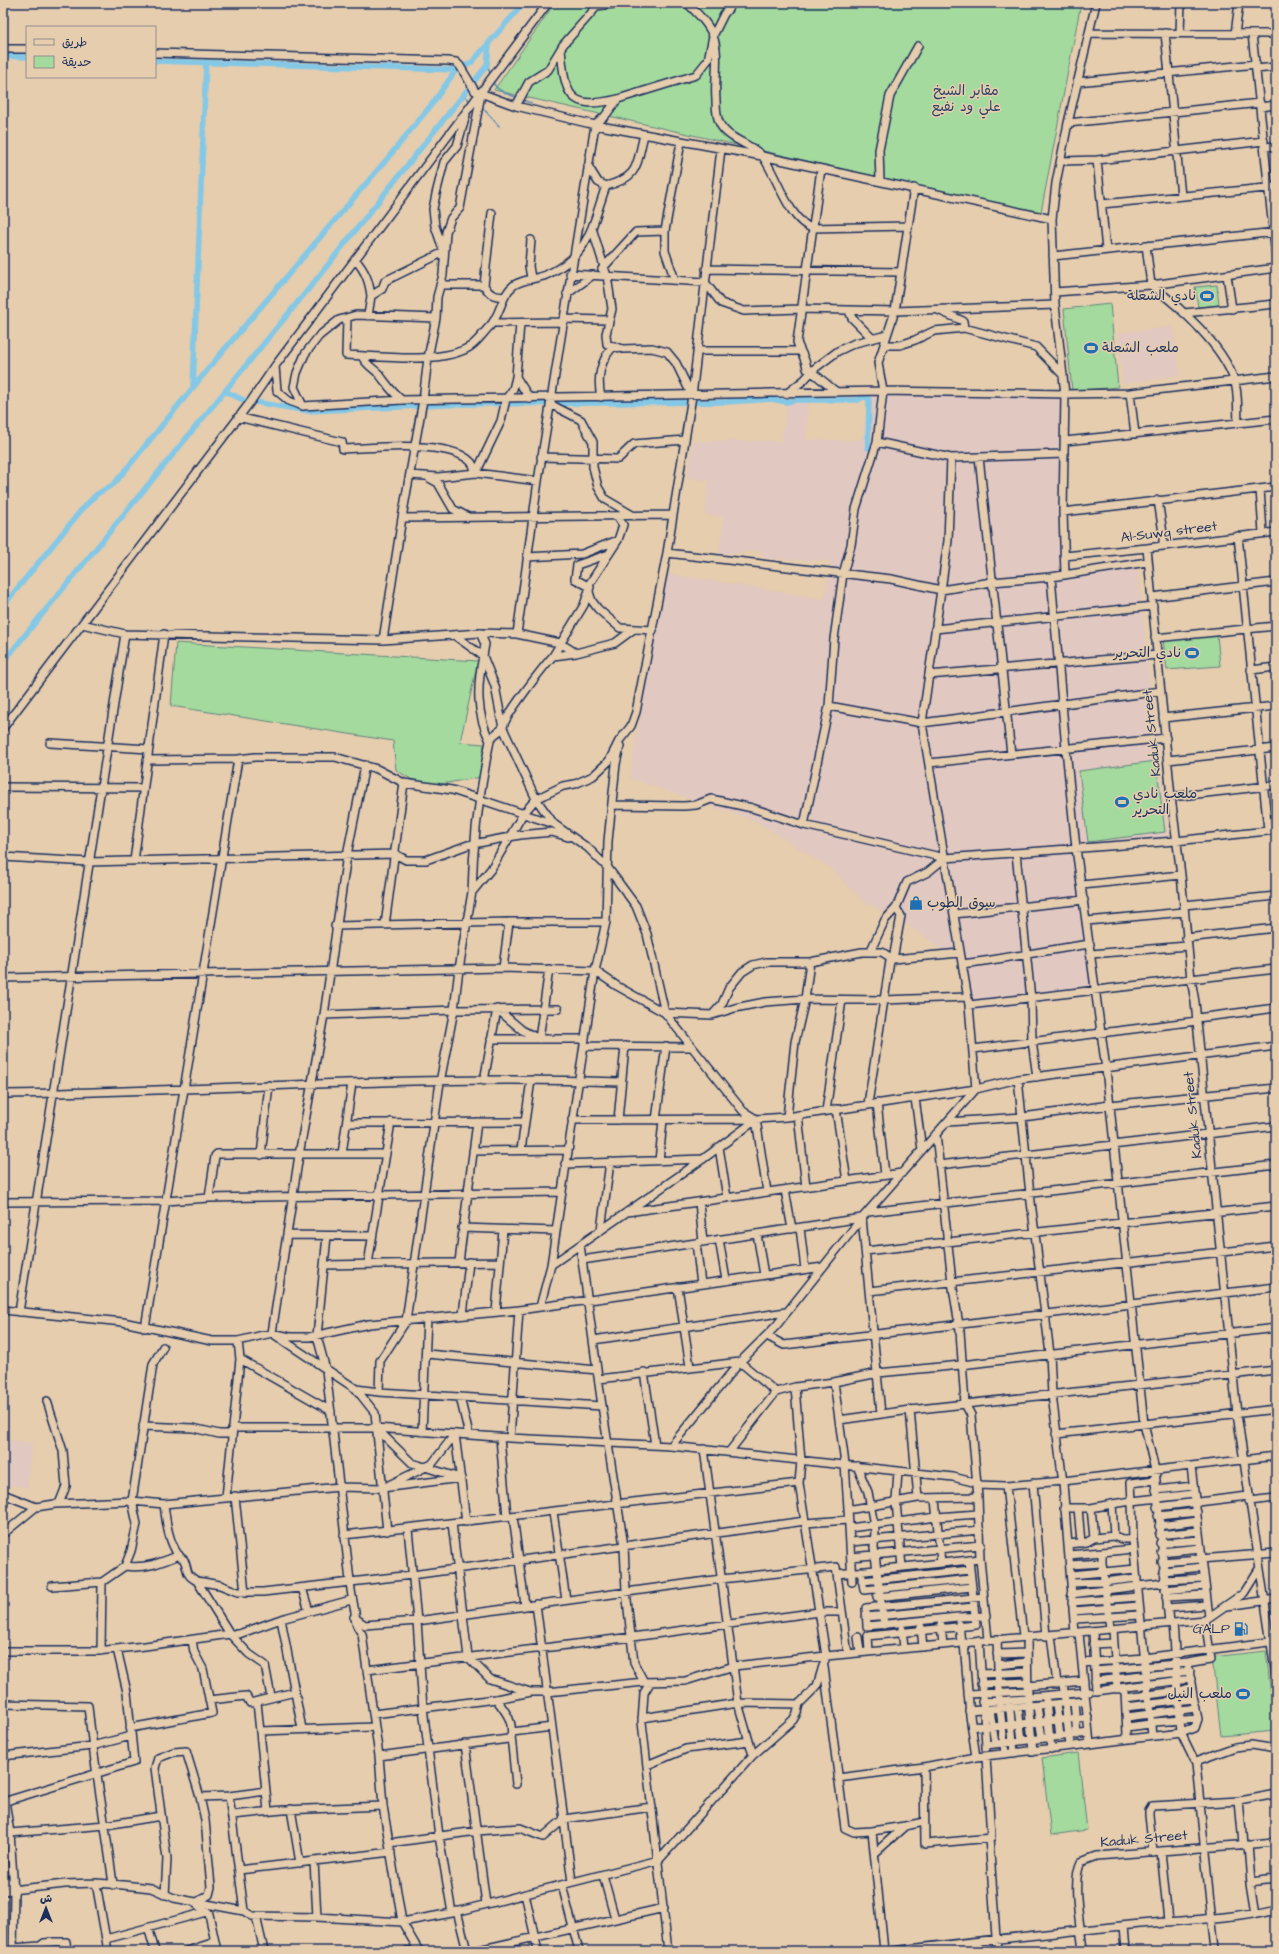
<svg xmlns="http://www.w3.org/2000/svg" width="1279" height="1954" viewBox="0 0 1279 1954" font-family="'Architects Daughter','Playpen Sans Arabic',sans-serif">
<style>
.built{fill:#e1c8c1}
.green{fill:#a4da9d;stroke:#60847e}
.lines{fill:none;stroke-linecap:round;stroke-linejoin:round}
.stream{stroke:#5b8bb0;stroke-width:1.5}
.canal{stroke:#85c8e6;stroke-width:5.5}
.minor-casing{stroke:#1b2f5e;stroke-width:10}
.minor{stroke:#e5cdae;stroke-width:7}
.labels{text-anchor:middle;dominant-baseline:central;stroke-width:3;stroke-linejoin:round;paint-order:stroke}
.park-label{font-size:14px;fill:#294064;stroke:#e5cdae}
.poi-label{font-size:14px;fill:#1b2f5e;stroke:#e5cdae;text-anchor:end}
.street-label{font-size:14px;fill:#1b2f5e;stroke:#e5cdae}
</style>
<rect width="100%" height="100%" fill="#e5cdae"/>
<filter id="ink" filterUnits="userSpaceOnUse"><feTurbulence type="fractalNoise" baseFrequency=".025" numOctaves="2"/><feDisplacementMap in="SourceGraphic" scale="8" xChannelSelector="R" yChannelSelector="G"/><feConvolveMatrix kernelMatrix="1 2 1 2 8 2 1 2 1" color-interpolation-filters="sRGB"/></filter>
<g filter="url(#ink)">
<!-- built -->
<path class="built" d="M1173 327 1180 375 1123 384 1118 333Z
M872 396 1062 397 1059 571 1136 557 1168 839 1074 848 1094 995 969 1012 956 960 909 925 863 901 830 868 758 822 630 778 664 573 824 599 832 561 764 559 759 551 719 554 724 517 705 515 709 480 688 478 693 441H782L787 403H808L806 440H861Z
M3 1439 32 1443 27 1487 3 1484Z"/>
<!-- green -->
<path class="green" d="M555 3H1081L1041 212 922 187 494 90Z
M1217 285 1219 305 1198 307 1195 287Z
M1110 304 1118 387 1072 391 1064 309Z
M1217 635 1220 666 1167 670 1163 640Z
M176 643 478 661 460 742 484 744 481 777 424 787 396 770 393 741 171 706Z
M1156 761 1165 832 1088 842 1079 771Z
M1266 1651 1275 1731 1221 1736 1212 1657Z
M1078 1753 1087 1830 1051 1835 1042 1758Z"/>
<g class="lines">
<!-- stream -->
<path class="stream" d="M487 63 490 74
M493 82C496 91 510 95 519 98
M464 95 471 102
M522 100 531 103
M482 107 499 126"/>
<!-- canal -->
<path class="canal" d="M3 56 27 57
M155 61 458 70 472 62 524 3
M193 388 206 62
M225 391 243 400 308 411 465 404 726 402 772 399 786 402 796 400H858C862 397 865 396 869 399L868 448
M3 606 83 508 97 494 114 484 218 357 387 159 432 104 456 70
M3 662 311 286 480 74 487 65 489 45"/>
<defs>
<path id="minor" d="M687 3C697 13 708 23 713 36 720 53 714 81 716 100 716 107 716 117 720 124 728 140 753 144 763 157 777 176 789 221 812 228L908 226
M596 6 622 3
M1089 33 1276 34
M1165 33 1181 196
M1180 33 1181 3
M1235 34 1239 3
M1252 34 1276 257
M3 49H27
M561 49C565 95 568 111 618 99
M155 53 448 61 456 62 460 66 475 91 516 106 595 125 762 156 1052 219
M1256 69 1276 67
M1077 82 1256 64
M516 106 529 82 548 70 563 45 593 11 598 3
M1260 107 1276 105
M1068 123 1260 103
M1265 147 1276 146
M1097 160 1106 250
M1062 161 1097 160 1264 141
M588 166 598 182 606 186
M821 169 797 342C800 352 806 358 807 369 814 372 829 387 837 392
M880 181 879 150 890 96 918 46
M1102 204 1276 187
M492 213 484 285C489 295 494 296 504 297
M592 228 607 276 612 309 606 334 607 344 623 349 652 348 667 352 676 363 692 396
M531 240 529 266 531 278
M1146 245 1151 285C1180 307 1223 346 1234 380 1239 392 1237 410 1238 423
M1053 256 1276 232
M355 259C365 271 369 280 371 296
M602 269 636 232 665 231
M706 269 900 272
M570 274 705 282 721 303 744 311 800 309 895 311 1055 305
M1227 275 1232 309
M675 280 665 251V231L681 142
M440 285H484
M1055 292 1151 285 1276 268
M567 294 593 275
M938 310 963 321 964 328
M849 311 852 318 872 338
M1184 313 1276 304
M368 316 371 296 382 289 385 281 444 252 435 226 433 209 436 194 444 162 457 146 466 115
M347 318 346 355C379 356 443 365 471 346 478 341 484 332 490 326 501 314 501 295 514 285 524 279 536 279 546 275 590 255 591 228 606 186 640 177 636 165 644 135
M563 319 608 320
M493 323 563 322
M520 323 516 377 530 399
M884 345H900L915 340 934 331 964 328 1036 347 1063 375
M697 351H799
M362 356C365 364 373 368 379 374 387 384 392 393 402 400
M275 366 277 391 289 401 303 406 402 400 883 391 878 363 895 311 914 188
M1130 393 1135 434
M786 394 804 380 814 369 838 351 855 343 887 335
M601 397C597 379 600 360 614 346
M550 404 581 420 593 442V467L598 487 605 499 634 516
M303 406 294 387 297 373 305 354 319 336 339 320 356 315 436 318
M238 417 342 442 343 449C373 448 450 439 471 462 473 464 475 470 476 473
M1065 441 1276 419
M877 442 951 458
M541 457 618 459 634 444 685 440
M979 457 1011 754
M476 473 501 421 506 399 513 389 516 377
M410 475 438 477 476 473 538 481
M429 478 438 483 453 509 468 517
M1260 489 1263 533
M1158 500 1163 533V545
M1063 512 1276 487
M402 518 673 515
M1238 536 1268 830
M618 540 590 583 589 592 592 601 598 609 620 628 653 630
M1147 548 1171 797 1181 875 1191 979 1195 1002 1237 1414 1276 1677
M667 553 891 579 941 590 992 582 1051 577 1147 562
M1064 556 1147 548 1276 532
M527 557 582 554 618 540 623 525 617 516
M1065 575 1063 512 1065 394 1055 305 1052 219 1056 183 1068 123 1096 3
M1051 577 1066 749 1076 848 1106 1069 1144 1424 1155 1470 1169 1623
M1152 597 1276 582
M82 624 125 634 383 640 480 633 517 634 560 643 576 653 615 643 634 629
M935 629 1153 606
M480 633 485 644 483 656 495 686 503 728 536 799 563 786 575 784 593 776 609 761 619 741 631 726 636 712 667 553 692 396 721 149
M517 634 538 481 595 125 605 116 618 99 696 75 708 60 713 36 724 14 733 3
M454 635 483 656C477 686 476 713 490 741L493 736 503 728C503 718 544 666 553 656L576 653
M1155 638 1276 626
M383 640 402 518 423 400 428 358 436 318 437 297 443 275 446 232 451 218 460 208 481 94
M553 656 584 605 590 587 575 579 577 565 609 554
M1251 670 1276 667
M929 675 1157 655
M829 706 922 723 1161 691
M1163 718 1276 706
M3 728 251 401 275 366 548 3
M50 743 149 749
M147 760 238 759 255 757H335L377 769 404 783 385 925
M1168 760 1276 748
M929 763 1166 738
M404 783 452 790 554 824
M3 787 143 788
M1171 797 1276 785
M612 805 684 806 696 805 711 799 752 808 804 825 945 858 1176 841 1276 830
M804 825 829 706 834 639 843 574 851 545 856 509 877 442 883 391 1065 394 1130 393 1276 376
M1016 853 1031 999 1032 1041 1037 1077
M3 857 89 862 395 854 406 860H426L468 845 520 835 552 832 568 837
M134 861 164 634
M1082 885 1181 875
M472 892C473 838 479 793 490 741
M1184 905 1276 896
M954 914 1084 900
M1087 921 1184 912
M335 926 509 922H606
M1186 938 1276 928
M870 952 885 920 896 908 907 882 928 872 945 858
M1091 954 1187 946
M962 964C1005 959 1047 950 1090 944
M503 968 509 922
M3 978 503 968 595 971 617 986 665 1013 712 1015 735 1008 765 1002 805 999 883 1000 968 997
M969 1005 1276 969
M713 1014 722 1004 729 988 742 972 753 965 766 962H810L862 952H882L893 959 901 916 896 908
M324 1015 454 1010 558 1009
M1197 1018 1276 1008
M491 1039H585
M584 1046 691 1047
M973 1049 1197 1021
M1018 1079 1030 1194 1050 1354 1052 1395 1063 1483 1075 1633
M484 1081 497 1009 522 1030 539 1039 549 969
M3 1094C209 1092 415 1074 621 1082
M915 1098 922 1150
M877 1103 885 1175
M868 1104 890 961 893 959 960 953
M836 1109 847 1181
M826 1111 842 1000
M798 1115 806 1187
M787 1117 795 1042 805 999 810 962
M572 1120 756 1119 787 1117 976 1089 1018 1079 1276 1046
M618 1120 625 1046
M656 1120 666 1046
M947 1122 1023 1117 1110 1105 1276 1088
M347 1123 525 1122
M936 1134 952 1282 960 1331 965 1404 971 1415 978 1497 980 1559 988 1640
M719 1147 727 1198
M521 1150 531 1080
M473 1151 567 1150
M342 1154 352 1083
M261 1155 269 1085
M659 1161 663 1120
M565 1164 703 1159
M939 1165 1276 1126
M785 1190 792 1229
M209 1198 215 1156 217 1154H386
M3 1202 165 1201 209 1198 560 1192
M699 1202 703 1242
M627 1212 902 1173
M868 1212 1276 1165
M462 1228 556 1231
M800 1228 805 1269
M601 1230 610 1162
M757 1234 764 1275
M288 1235 372 1236
M327 1236 317 1336 326 1370 350 1581C351 1593 352 1596 354 1607 358 1621 351 1618 362 1634L379 1756 383 1806 402 1922 419 1951
M719 1239 726 1280
M696 1243 701 1284
M580 1245 602 1406 624 1546 626 1591 634 1663 644 1682
M865 1251 1276 1206
M582 1260 862 1218 881 1414
M459 1262 477 1122
M368 1264 391 1122
M324 1265 500 1262
M551 1265 703 1159 756 1120
M678 1287 690 1367
M869 1291 1276 1246
M540 1307 551 1265 595 971 606 922 608 841 616 764 620 746
M3 1310 123 1322 212 1341H238L272 1333 290 1337H309L369 1324 519 1310 823 1267
M19 1312 125 634
M496 1312 503 1230
M463 1315 469 1262
M145 1328 238 759
M272 1333 299 1155 324 1015 347 855 365 765
M275 1335 356 1389 379 1392 602 1406
M767 1336 784 1345 1276 1287
M593 1340 786 1312
M427 1354 597 1370
M240 1359 331 1411
M644 1372 655 1445
M599 1379 740 1362 776 1392 795 1387 834 1382 878 1373 961 1365 1276 1328
M834 1382 845 1464 848 1508 853 1509 918 1498 978 1497
M356 1389 375 1413 387 1531
M379 1392 380 1361 406 1321 440 1082 454 1010 459 969 472 892 491 869 523 814 536 799 554 824 588 848 608 868 636 906 647 934 665 1013 743 1111 756 1119 767 1192
M460 1397 469 1435
M47 1401 63 1451 66 1486 59 1504
M910 1410 918 1498
M839 1420 910 1410 1276 1370
M143 1426 193 1428 219 1434H229L233 1428H376L510 1438 671 1446 898 1471 953 1477 977 1483
M376 1428 412 1463 457 1477
M422 1432 427 1318
M455 1434 466 1522
M1056 1434 1276 1409
M500 1438 507 1517
M510 1438 519 1310
M671 1446 740 1362 776 1326 862 1218 976 1089 969 1005 922 723 948 541 951 458 1064 454
M704 1449 738 1703 753 1755
M729 1452 776 1392
M857 1466 868 1492 875 1531 874 1547 884 1625
M1191 1466 1209 1617
M898 1471 896 1502 902 1567
M1155 1480 1131 1483 1132 1501 1194 1494
M1033 1483 1046 1636
M389 1485 432 1464 455 1434
M977 1485 1006 1486 1063 1481 1276 1456
M1006 1486 1023 1636
M1156 1490 1193 1486
M3 1494 36 1507 55 1504 132 1501 164 1504 339 1487 382 1488 461 1478
M235 1496 245 1593
M226 1497 240 1359 238 1341
M935 1499 941 1563
M1249 1501 1276 1498
M164 1504C166 1521 168 1541 179 1556 180 1557 183 1559 184 1560 189 1570 184 1574 197 1581L230 1634 249 1654 265 1665 271 1697
M1112 1504 1132 1501 1133 1540 1152 1736
M1157 1507 1248 1496
M848 1508 852 1582
M1064 1508H1091L1112 1504 1114 1536 1094 1538 1091 1508
M1078 1508 1081 1543
M553 1512 566 1600
M513 1516 525 1605
M1158 1516 1197 1512
M452 1523 468 1657 490 1679 530 1692
M805 1523 848 1520
M1159 1526 1198 1521
M849 1528 937 1517 978 1514
M408 1529 417 1621 423 1708 439 1836 452 1913
M3 1534 36 1507
M344 1535 799 1483
M1159 1535 1199 1531
M1114 1536 1122 1539H1133
M851 1542 980 1530
M1175 1542 1200 1540
M1160 1543H1170
M1068 1544 1087 1542 1094 1538
M1161 1552 1201 1548
M1069 1555 1102 1552
M851 1557 981 1545
M1162 1562 1276 1553
M1102 1563 1110 1628 1113 1629 1117 1689
M1070 1565 1102 1563V1552L1134 1549
M125 1566C145 1569 160 1563 179 1555
M861 1571 864 1590 971 1579
M1163 1571 1203 1567
M837 1574 980 1559
M1071 1575 1136 1569
M1164 1580 1204 1578
M197 1581 220 1585 238 1592H263L412 1575 805 1521
M862 1581 970 1570
M1071 1583 1103 1582 1137 1578
M52 1586 102 1582 125 1566 131 1551 137 1524 132 1501 153 1364 163 1347
M302 1588 309 1611
M1165 1590 1205 1586
M1071 1594 1164 1583
M877 1597 972 1587
M984 1597 866 1608 867 1626 958 1617 986 1616
M1166 1597 1206 1595
M1072 1602 1138 1597
M536 1604 572 1882
M1227 1606 1276 1599
M1167 1608 1207 1605
M1073 1611 1139 1606
M354 1617 365 1625 417 1621 721 1579 836 1567 848 1654
M866 1617 974 1607
M281 1619 302 1729
M1075 1619 1140 1615
M1173 1623 1181 1733 1196 1764
M959 1624 961 1643
M941 1625 943 1645
M921 1627 923 1647
M902 1629 904 1648
M1093 1631 1096 1691 1119 1688 1125 1691 1127 1735 1129 1739 1181 1733 1195 1728 1198 1719 1193 1696 1188 1663 1211 1659 1205 1620
M1051 1635 1057 1684
M1027 1636 1028 1701 1033 1751
M858 1637 860 1652
M997 1639 999 1697 1005 1754
M979 1641 986 1745
M964 1643 970 1716 976 1757 1090 1744 1079 1633
M1093 1644 1114 1643
M3 1651H97L145 1646 230 1634H239L281 1619 351 1600
M101 1651 102 1582
M869 1652 868 1636 976 1625 969 1560
M997 1654 1027 1653
M1082 1663 1144 1658 1276 1641
M998 1665 1027 1662
M824 1667 845 1828 854 1832 872 1831 884 1951
M367 1670 632 1637 819 1612H841
M1095 1671 1188 1663
M981 1674 1027 1672
M1095 1681 1190 1671
M650 1683 644 1693 642 1722 668 1951
M1063 1683 1070 1746
M981 1684 1027 1682
M1027 1686 1084 1681
M1119 1688 1191 1679
M968 1694 1028 1691
M1028 1697 1089 1692
M1126 1698 1192 1689
M209 1700 246 1696 250 1703 295 1692
M1009 1700 1014 1753
M1046 1701 1051 1749
M257 1702 268 1811
M982 1702 1028 1699
M1074 1702 1077 1735
M3 1704 88 1706C94 1766 106 1825 113 1885
M1056 1704 1060 1736
M1037 1706 1042 1738
M1126 1707 1193 1699
M1018 1708 1022 1740
M990 1710 995 1744
M969 1711 1086 1701
M373 1714 496 1699 531 1692H547L644 1682 685 1681 734 1666 826 1656 1205 1620 1244 1593 1259 1569
M1127 1717 1196 1708
M642 1718 738 1703 799 1704
M972 1726 993 1727 1088 1717
M1127 1727 1150 1724 1154 1722 1198 1719
M130 1728 212 1713 203 1669 194 1652 192 1640
M260 1731 375 1727
M512 1732 552 1727
M511 1736 516 1784
M465 1744 486 1904
M1090 1744 1129 1739
M986 1748V1745L1089 1733
M3 1756 92 1746 131 1736
M379 1756 508 1739 511 1736C514 1721 505 1711 496 1699
M976 1757 924 1767 925 1844 991 1838 986 1756
M647 1765 686 1749 749 1741
M838 1778 924 1767
M229 1796 244 1911
M200 1797 229 1796 266 1791
M5 1801 10 1833 14 1891 13 1951
M1239 1801 1243 1844
M3 1802 134 1762 127 1692 117 1649
M291 1809 300 1863
M232 1815 283 1810 383 1806
M872 1831 905 1826
M10 1833 106 1825 161 1816
M989 1838 997 1951
M389 1843 477 1831 520 1828 543 1837 564 1819 652 1807
M1247 1844 1250 1882 1255 1913
M1161 1851 1168 1921
M1153 1852 1149 1815V1811L1152 1806 1239 1801 1276 1794
M875 1853 905 1826 924 1822
M314 1861 317 1917
M239 1870 391 1852
M603 1875 615 1919
M3 1877 14 1891
M1250 1882 1276 1879
M96 1883 108 1951
M562 1885 579 1951
M3 1891 65 1884 96 1883 123 1885 151 1888 174 1898 244 1911 252 1916 317 1917 402 1922 452 1913 659 1860 753 1755 793 1720 797 1713 799 1704 817 1686 826 1656 799 1483 801 1461 795 1387
M525 1894 538 1951
M165 1895 167 1859 155 1768 158 1758 174 1752 186 1751 200 1797 205 1820 211 1887 209 1895 195 1903 209 1914 217 1951
M457 1911 467 1951
M256 1916 264 1951
M1123 1926 1125 1951
M148 1927 155 1951
M106 1939 206 1912
M13 1948 40 1946 44 1943 54 1942H66L67 1951
M187 1951 215 1942
M407 1951 419 1950
M474 1951 664 1908
M892 1951C975 1941 1057 1933 1140 1924 1185 1920 1232 1919 1276 1908
M1083 1951C1081 1929 1071 1881 1081 1862L1097 1856 1276 1842
M1215 1951 1196 1764 1199 1760 1235 1747 1251 1745 1276 1749"/>
</defs>
<!-- minor casing -->
<use href="#minor" class="minor-casing"/>
<!-- minor -->
<use href="#minor" class="minor"/>
</g>
</g>
<!-- icons -->
<defs>
<symbol id="stadium-bare" viewBox="-9 -9 18 18"><path d="M0-5a6.5 5 0 1 0 0 10a6.5 5 0 1 0 0-10ZM-3.5-1.8h7v3.6h-7Z" fill="#1f6fb2" stroke="#e5cdae" stroke-width="2.5" paint-order="stroke"/></symbol>
<symbol id="shop-bare" viewBox="-9 -9 18 18"><path d="M-5-2.5h2.3a2.7 3.5 0 0 1 5.4 0H5L5.5 6h-11ZM-1.5-2.5h3a1.5 2.3 0 0 0-3 0Z" fill="#1f6fb2" stroke="#e5cdae" stroke-width="2.5" paint-order="stroke"/></symbol>
<symbol id="fuel-bare" viewBox="-9 -9 18 18"><path d="M-5.5-6h7V0h2V4h1.3V-2.5L3-4.5l.8-.8L6-3V5H2.5V1h-1V6h-7ZM-4.2-4.7v3.2H.2V-4.7Z" fill="#1f6fb2" stroke="#e5cdae" stroke-width="2.5" paint-order="stroke"/></symbol>
</defs>
<g fill-rule="evenodd">
<use href="#stadium-bare" x="1197" y="286" width="20" height="20"/>
<use href="#stadium-bare" x="1081" y="338" width="20" height="20"/>
<use href="#stadium-bare" x="1182" y="643" width="20" height="20"/>
<use href="#stadium-bare" x="1112" y="792" width="20" height="20"/>
<use href="#shop-bare" x="906" y="893" width="20" height="20"/>
<use href="#fuel-bare" x="1231" y="1619" width="20" height="20"/>
<use href="#stadium-bare" x="1233" y="1684" width="20" height="20"/>
</g>
<g class="labels">
<!-- park labels -->
<g class="park-label">
<text x="966" y="91">مقابر الشيخ<tspan x="966" dy="16">علي ود نفيع</tspan></text>
</g>
<!-- poi labels -->
<g class="poi-label">
<text x="1196" y="296">نادي الشعلة</text>
<text x="1102" y="348" text-anchor="start">ملعب الشعلة</text>
<text x="1181" y="653">نادي التحرير</text>
<text x="1133" y="794" text-anchor="start">ملعب نادي<tspan x="1133" dy="16">التحرير</tspan></text>
<text x="927" y="903" text-anchor="start">سوق الطوب</text>
<text x="1230" y="1629">GALP</text>
<text x="1232" y="1694">ملعب النيل</text>
</g>
<!-- street labels -->
<g class="street-label">
<text transform="translate(1169 532) rotate(-7)">Al-Suwq street</text>
<text transform="translate(1152 733) rotate(-96)">Kaduk Street</text>
<text transform="translate(1193 1115) rotate(-96)">Kaduk Street</text>
<text transform="translate(1144 1839) rotate(-5)">Kaduk Street</text>
</g>
</g>
<!-- margin -->
<rect width="1279" height="1954" fill="none" stroke="#e5cdae" stroke-width="16"/>
<rect x="8" y="8" width="1263" height="1938" fill="none" stroke="#1b2f5e" stroke-width="1.5" filter="url(#ink)"/>
<!-- legend -->
<rect x="26" y="26" width="130" height="52" fill="#e5cdae" stroke="#948e8e"/>
<rect x="34" y="39" width="20" height="6" fill="#e5cdae" stroke="#948e8e"/>
<text x="62" y="46" font-size="12" fill="#1b2f5e">طريق</text>
<rect x="34" y="56" width="20" height="12" fill="#a4da9d" stroke="#948e8e"/>
<text x="62" y="66" font-size="12" fill="#1b2f5e">حديقة</text>
<!-- north arrow -->
<g transform="translate(46 1908)" stroke="#e5cdae" stroke-width="3" paint-order="stroke">
<path d="M0-3L7 15L0 10L-7 15Z" fill="#1b2f5e"/>
<text y="-6" font-size="11" font-weight="bold" text-anchor="middle" fill="#1b2f5e">ش</text>
</g>
</svg>
